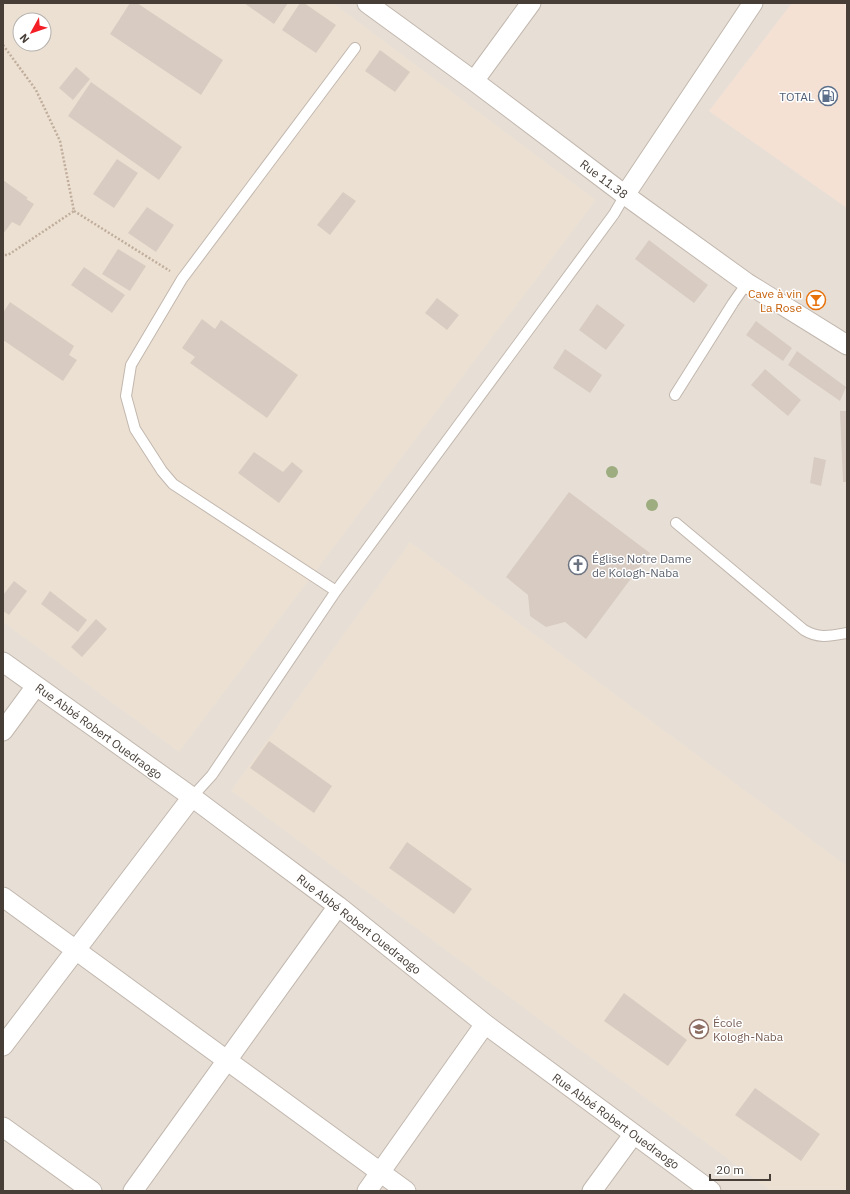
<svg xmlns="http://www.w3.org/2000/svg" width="850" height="1194" viewBox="0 0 850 1194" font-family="'IBM Plex Sans',sans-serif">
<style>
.residential{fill:#e7dfd6;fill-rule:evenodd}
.commercial{fill:#f5e1d4}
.education{fill:#ece0d2;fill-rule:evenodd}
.building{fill:#d8cbc1}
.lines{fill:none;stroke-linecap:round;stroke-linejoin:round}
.service-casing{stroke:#c2b7ae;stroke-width:12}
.minor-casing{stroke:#c2b7ae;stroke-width:21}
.path{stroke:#c0ad9c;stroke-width:2.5;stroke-dasharray:2 2;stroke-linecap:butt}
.service{stroke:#fff;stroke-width:10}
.minor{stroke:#fff;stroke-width:19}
.tree{fill:#9dad80}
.labels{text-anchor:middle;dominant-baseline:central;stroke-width:3;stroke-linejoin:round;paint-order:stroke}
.service-label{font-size:12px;fill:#4e5e75;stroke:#fff;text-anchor:end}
.street-label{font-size:12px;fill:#473e37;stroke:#fff}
.food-label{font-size:12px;fill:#c56008;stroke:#fff;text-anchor:end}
.worship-label{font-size:12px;fill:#5b616d;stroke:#fff;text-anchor:start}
.education-label{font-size:12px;fill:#785e54;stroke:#fff;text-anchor:start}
</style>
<rect width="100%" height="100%" fill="#f4eee8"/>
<!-- residential -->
<path class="residential" d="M3 3H836L847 191V1191H3ZM20 20H44V44H20Z"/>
<!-- commercial -->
<path class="commercial" d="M792 3H845L847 21V208L709 111Z"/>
<!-- education -->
<path class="education" d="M3 3H333L596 200 179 752 3 622ZM20 20H44V44H20Z
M410 542 847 866V1191H771L231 791Z"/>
<!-- building -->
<path class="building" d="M130 3H137L223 60 201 95 110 34Z
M244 3H288L274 24Z
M300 3H304L336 25 316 53 282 30Z
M380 50 410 72 395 92 365 71Z
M76 67 90 79 73 100 59 88Z
M91 82 182 147 159 180 68 116Z
M117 159 138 173 114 208 93 194Z
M3 180 28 198 26 199 34 204 20 226 12 222 3 234Z
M343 192 356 201 330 235 317 225Z
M147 207 174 225 156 252 128 233Z
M649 240 708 285 694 303 635 259Z
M118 249 146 266 130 291 102 274Z
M84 267 125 295 112 313 71 285Z
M437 298 459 315 447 330 425 313Z
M10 302 74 346 69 355 77 360 63 381 3 340V313Z
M597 304 625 325 606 350 579 330Z
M202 319 215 329 221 320 298 375 267 418 190 363 195 357 182 348Z
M756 321 792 348 783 361 746 335Z
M565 349 602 375 590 393 553 368Z
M797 351 846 387 840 401 788 365Z
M765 369 801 400 788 416 751 385Z
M840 411H847V482H843Z
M254 452 283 472 292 462 303 471 279 503 238 473Z
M814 457 826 460 821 486 810 483Z
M569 492 650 553 586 639 565 622 546 627 530 616 528 595 506 577Z
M14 581 27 591 9 615 3 611V595Z
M50 591 87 620 78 632 41 604Z
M96 619 107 629 82 657 71 647Z
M269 741 332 786 314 813 250 768Z
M407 842 472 889 454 914 389 868Z
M624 993 687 1040 668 1066 604 1021Z
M755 1088 820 1134 801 1161 735 1115Z"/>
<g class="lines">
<defs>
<path id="service" d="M675 395 733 303 747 283
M676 523 804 630C819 639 830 636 847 633
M336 591 173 484 162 471 135 429 126 396 131 365 182 279 355 48
M192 797 212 775 336 591 614 214 625 195"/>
<path id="minor" d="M367 3 474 81 625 195 747 283 847 345
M474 81 531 3
M625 195 753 3
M3 662 192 797 338 906 485 1024 711 1191
M3 731 36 686
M3 897 406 1191
M3 1046 192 797
M3 1127 92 1191
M133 1191 338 906
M367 1191 485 1024
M592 1191 633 1135"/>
</defs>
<!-- service casing -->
<use href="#service" class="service-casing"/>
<!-- minor casing -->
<use href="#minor" class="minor-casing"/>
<!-- path -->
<path class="path" d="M3 45 36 90 60 141 74 211 8 255H3
M74 211 170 271"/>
<!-- service -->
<use href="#service" class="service"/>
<!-- minor -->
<use href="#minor" class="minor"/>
</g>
<!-- trees -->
<g class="tree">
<circle cx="612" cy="472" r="6"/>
<circle cx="652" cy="505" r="6"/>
</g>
<!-- icons -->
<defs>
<symbol id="fuel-ring" viewBox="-11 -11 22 22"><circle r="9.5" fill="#fff" stroke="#5c6f8a" stroke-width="1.5"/><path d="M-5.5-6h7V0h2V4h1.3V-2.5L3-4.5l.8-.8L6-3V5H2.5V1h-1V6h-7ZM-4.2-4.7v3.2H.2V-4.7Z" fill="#5c6f8a"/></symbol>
<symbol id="bar-ring" viewBox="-11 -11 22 22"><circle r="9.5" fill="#fff" stroke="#e8710a" stroke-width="1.5"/><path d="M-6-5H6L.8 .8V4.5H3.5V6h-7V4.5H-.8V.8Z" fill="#e8710a"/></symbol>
<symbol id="church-ring" viewBox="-11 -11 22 22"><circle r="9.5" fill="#fff" stroke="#6b7280" stroke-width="1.5"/><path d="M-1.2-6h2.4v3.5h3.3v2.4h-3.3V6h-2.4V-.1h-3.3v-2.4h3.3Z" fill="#6b7280"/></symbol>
<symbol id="school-ring" viewBox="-11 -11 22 22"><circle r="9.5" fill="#fff" stroke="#8d6e63" stroke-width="1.5"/><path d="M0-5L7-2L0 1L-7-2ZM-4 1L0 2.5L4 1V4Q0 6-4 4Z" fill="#8d6e63"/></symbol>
</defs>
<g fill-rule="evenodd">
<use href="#fuel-ring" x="817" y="85" width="22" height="22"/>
<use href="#bar-ring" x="805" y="289" width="22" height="22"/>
<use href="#church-ring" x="567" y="554" width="22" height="22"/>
<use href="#school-ring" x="688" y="1018" width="22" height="22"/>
</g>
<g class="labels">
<!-- service labels -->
<g class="service-label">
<text x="814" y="96">TOTAL</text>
</g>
<!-- street labels -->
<g class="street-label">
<text transform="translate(604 179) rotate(37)">Rue 11.38</text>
<text transform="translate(99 731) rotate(36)">Rue Abbé Robert Ouedraogo</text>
<text transform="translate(359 924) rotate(38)">Rue Abbé Robert Ouedraogo</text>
<text transform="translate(616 1121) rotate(36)">Rue Abbé Robert Ouedraogo</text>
</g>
<!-- food labels -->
<g class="food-label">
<text x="802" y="293">Cave à vin<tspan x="802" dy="14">La Rose</tspan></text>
</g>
<!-- worship labels -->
<g class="worship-label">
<text x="592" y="558">Église Notre Dame<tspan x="592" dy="14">de Kologh-Naba</tspan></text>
</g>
<!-- education labels -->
<g class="education-label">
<text x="713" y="1022">École<tspan x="713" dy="14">Kologh-Naba</tspan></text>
</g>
</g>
<!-- border -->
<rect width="850" height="1194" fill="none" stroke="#473e37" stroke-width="8"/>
<!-- north arrow -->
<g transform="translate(32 32) rotate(230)"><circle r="19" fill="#ffffff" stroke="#b5b2af"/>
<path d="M0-3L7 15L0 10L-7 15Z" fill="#f41e26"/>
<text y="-6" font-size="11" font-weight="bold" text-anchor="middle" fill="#473e37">N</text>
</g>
<!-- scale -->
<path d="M710 1174v6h60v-6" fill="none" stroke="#473e37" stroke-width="2"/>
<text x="716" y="1174" font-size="12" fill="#473e37" stroke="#ffffff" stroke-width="3" paint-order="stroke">20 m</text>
</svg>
